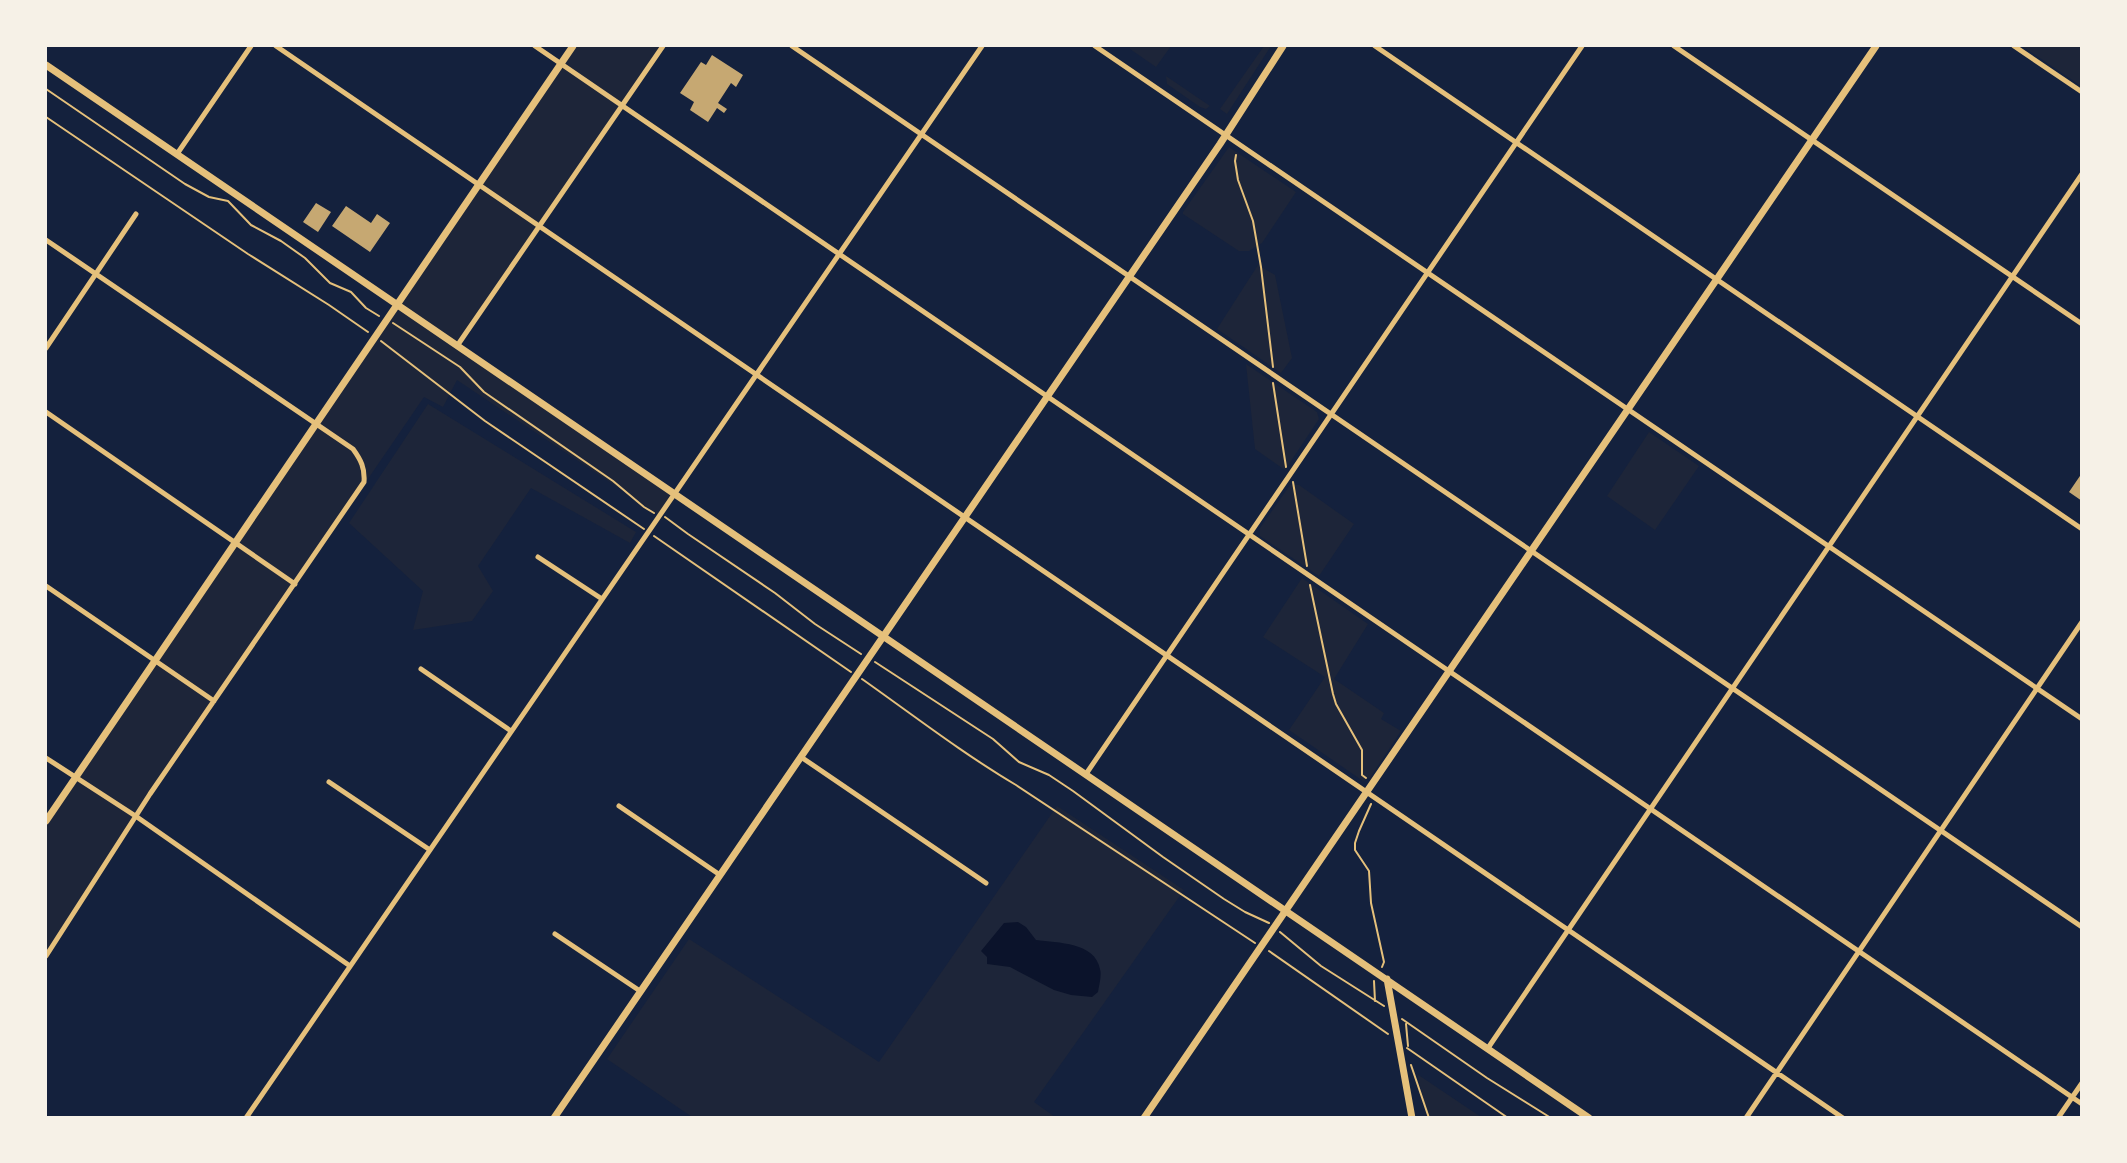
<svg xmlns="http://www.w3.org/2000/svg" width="2127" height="1163" viewBox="0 0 2127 1163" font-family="Georgia,serif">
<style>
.green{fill:#1d2539}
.water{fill:#0b132b}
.building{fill:#c6a872}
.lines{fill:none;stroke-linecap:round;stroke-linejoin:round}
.path{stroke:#e5c07b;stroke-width:2}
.minor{stroke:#e5c07b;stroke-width:5}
.tertiary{stroke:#e5c07b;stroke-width:7}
</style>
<rect width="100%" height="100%" fill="#14213d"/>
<!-- green -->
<path class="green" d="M573 46H663L457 345 674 494 659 515 457 380 443 407 424 397 137 817 46 956V821Z
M1130 46H1171L1156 67 1130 49Z
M1264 46H1271L1227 114 1220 109Z
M2022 46H2081V86Z
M1166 76 1210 106 1206 109 1200 107 1167 84Z
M1229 147 1296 192 1262 243 1249 251H1239L1183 214V212Z
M1258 265 1275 275 1292 358 1281 373 1217 329Z
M1246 364 1317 412 1319 419 1285 470 1255 449Z
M428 404 636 532 630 543 531 488 478 566 493 591 472 621 413 630 423 591 349 523Z
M1649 432 1699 466 1655 530 1607 496Z
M1290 485H1299L1354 524 1319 576 1260 536V528Z
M1302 578 1368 624 1334 679 1384 713 1381 719 1401 731 1370 778 1363 781 1289 730 1325 677 1263 637Z
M1057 806 1184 890 1034 1102 1055 1117H692L607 1059 689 939 879 1062Z
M1417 1074 1481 1117H1428Z"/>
<!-- water -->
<path class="water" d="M1018 922 1026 927 1036 940C1058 943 1095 942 1100 969 1102 976 1099 985 1098 992L1092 997 1071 995 1054 990 1010 967 987 964V957L981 951 1004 923Z"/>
<!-- building -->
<path class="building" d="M712 55 743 75 736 87 731 83 718 103 727 109 724 113 717 108 708 122 690 110 694 102 680 93 701 62 706 65Z
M316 203 331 212 318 232 303 222Z
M346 206 371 223 377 214 390 223 370 252 332 226Z
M2082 473V501L2069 492Z"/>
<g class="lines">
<!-- path -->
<path class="path" d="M46 89 185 184 209 197 228 201 251 225 281 241 305 258 330 283 351 292 366 308 379 316
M46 117 248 254 329 305 368 332
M1236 155 1235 161 1238 180 1253 221 1261 267 1273 367
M393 323 460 367 484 392 613 481 644 507 654 513
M381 341 485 421 644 529
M1273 383 1286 467
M1293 482 1307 566
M665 517 688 534 775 593 815 624 861 654
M654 536 851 672
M1310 585 1333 694 1336 704 1362 750V775L1366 778
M875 662 993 739 1019 762 1049 775 1073 791 1163 857 1224 899 1245 912 1269 923
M862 679C913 715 962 753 1016 785L1255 943
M1371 804 1359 831 1355 843V850L1369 871 1371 903 1384 962 1382 967
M1280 932 1321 966 1384 1006
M1269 951 1388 1034
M1374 981 1375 1001
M1402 1019 1487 1078 1551 1118
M1406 1024 1408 1046
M1407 1048 1508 1118
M1411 1065 1429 1118"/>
<!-- minor -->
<path class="minor" d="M276 46 1843 1118
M535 46 2082 1104
M792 46 2082 927
M1095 46 2082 719
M1375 46 2082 529
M1674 46 2082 324
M2014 46 2082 92
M177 154 251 46
M46 240 353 449C361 460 365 468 364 482L150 794 46 956
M457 346 663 46
M46 348 136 214
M46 412 295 584
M538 557 602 599
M46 586 214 701
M421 669 511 731
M801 757 986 883
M46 758 137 817 350 966
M1086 774 1582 46
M329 782 430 850
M619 806 720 875
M555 934 640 991
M1488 1048 2082 174
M246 1118 982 46
M1746 1118 2082 622
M2058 1118 2082 1083"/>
<!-- tertiary -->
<path class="tertiary" d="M46 65 1589 1118
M46 821 573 46
M1387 979 1412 1118
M554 1118 1220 144 1283 46
M1144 1118 1876 46"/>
</g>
<!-- border -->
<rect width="2127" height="1163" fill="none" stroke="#f6f1e7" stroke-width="94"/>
</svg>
